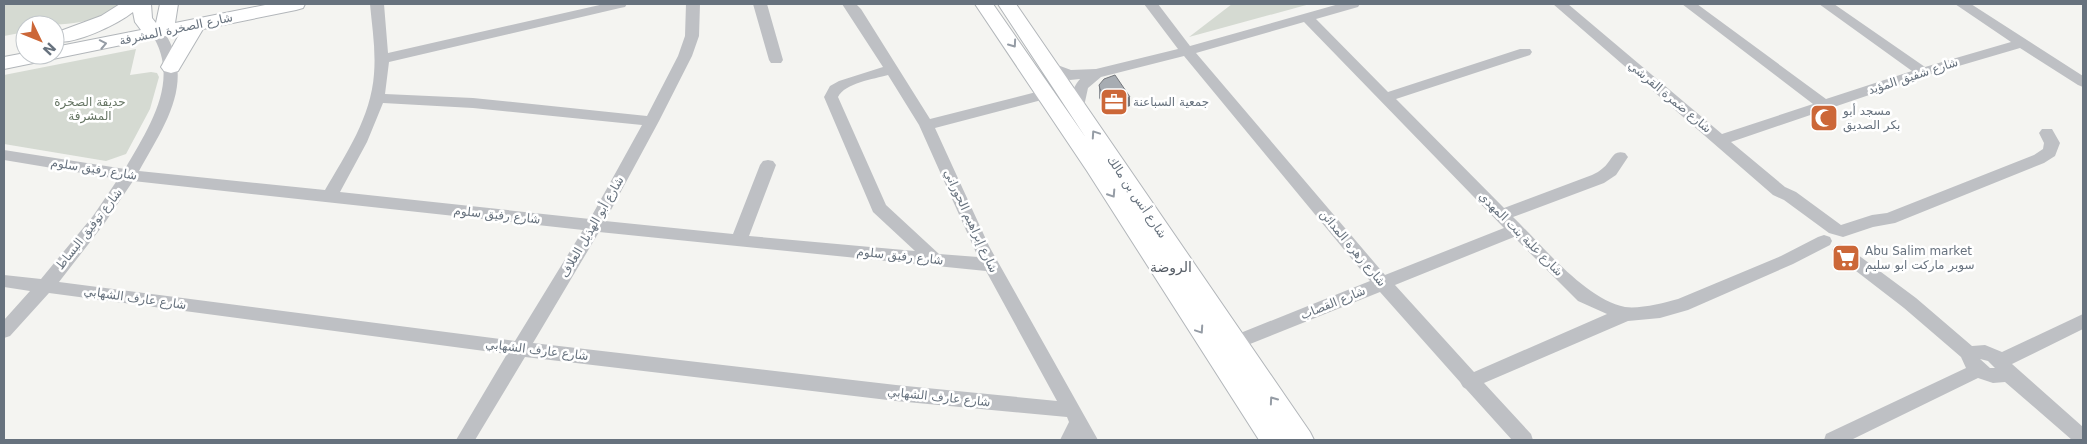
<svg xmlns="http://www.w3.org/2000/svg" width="2087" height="444" viewBox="0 0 2087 444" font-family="'DejaVu Sans','Noto Naskh Arabic',sans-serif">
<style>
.green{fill:#d5dad2}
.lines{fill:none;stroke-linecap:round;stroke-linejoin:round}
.secondary-casing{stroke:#b2b6ba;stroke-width:2}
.street{fill:#bec0c4;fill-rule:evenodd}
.secondary{fill:#fff;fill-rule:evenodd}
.wall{fill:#909499}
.shaded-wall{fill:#75787d}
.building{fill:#a7acb2;stroke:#75787d}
.oneway{stroke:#959ca5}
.labels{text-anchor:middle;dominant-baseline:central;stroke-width:5;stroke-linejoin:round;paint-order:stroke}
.street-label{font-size:12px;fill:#67727e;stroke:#fff}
.park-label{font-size:12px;fill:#677665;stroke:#fff}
.poi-label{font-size:12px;fill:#67727e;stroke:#fff;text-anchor:start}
.neighbourhood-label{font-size:14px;fill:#545b64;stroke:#fff}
</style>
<rect width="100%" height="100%" fill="#f4f4f1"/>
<!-- green -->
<path class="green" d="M4 4H122C98 26 55 25 25 25V32L4 36Z
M1232 4H1310L1189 37Z
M136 49 130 75 151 72 157 73 159 77 150 109 126 154 106 161 4 144V75Z"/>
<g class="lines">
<defs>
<path id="secondary" d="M120 4H151L152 18 156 23 160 4H178L175 23 270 4H305L303 8 296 10 203 29 178 71 171 73 164 71 161 67 180 33 4 69V57L25 53V55H55V47L141 30 135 22 133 12C118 24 73 46 55 41V33L101 16Z
M975 4H993L1086 138 998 4H1016L1310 432 1314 440H1259L1087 171Z"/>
</defs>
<!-- secondary casing -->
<use href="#secondary" class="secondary-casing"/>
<!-- street -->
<path class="street" d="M370 4H384L388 53 604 4H627L625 7 620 8 389 62 385 94 473 98 647 116 678 56 685 36 686 4H700L699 36 692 56 659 121 605 221 733 234 760 165 763 161 768 160 773 161 776 165 749 236 915 251 873 212 824 97 830 86 839 81 883 67 842 4H856L861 9 930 119 1048 89 1053 91 1055 94 1053 97 935 128 989 246 1098 440H1060L1069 422 1067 417 896 401 525 357 475 440H456L507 354 49 293 10 336 4 338V320L30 291 4 287V275L41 279 93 216 118 179 4 160V150L125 169C149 127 182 80 151 33L158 29 163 30C197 81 165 124 139 171L325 190C346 154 371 117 374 74 376 50 372 27 370 4ZM888 75 919 125 978 257 939 254 886 205 838 97C845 83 874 79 888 75ZM383 103 473 108 642 125 590 219 340 192 367 142ZM133 181 583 230 515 341 59 282 104 224ZM599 232 986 271 1057 401 896 385 533 343Z
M753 4H767L783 60 781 63H771L769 60Z
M1144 4H1158L1190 46 1339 4H1360L1358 7 1316 19 1388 92 1520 49H1530L1532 52 1530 55 1396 99 1504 208 1592 175C1596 173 1600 171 1603 168 1612 161 1612 149 1625 153L1628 157 1616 175 1604 183 1513 217C1542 245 1585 299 1625 307 1640 309 1664 303 1678 299L1781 256 1818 237 1824 235 1830 237 1832 241 1830 245 1793 264 1688 310 1660 318 1628 321 1484 383 1531 434 1533 440H1512L1466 389 1463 387 1460 382 1380 292 1240 348 1234 350 1228 348 1225 343 1228 338 1370 281 1184 56 1101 77 1088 88 1083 111H1073C1067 101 1073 87 1080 79L1070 80 1047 71 1045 68 1047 65 1052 63 1071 70 1096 69 1178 49ZM1304 22 1504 228 1385 275 1196 53ZM1514 237 1578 301 1607 314 1474 372 1395 285Z
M1553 4H1568L1722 134 1813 104 1682 4H1697L1826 99 1912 71 1819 4H1834L1925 67 2011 42 1955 4H1971L2083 76V87L2078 85 2020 48 1928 75 1731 142 1785 187 1796 192 1841 225 1872 215 1887 213 2034 155 2043 149 2044 143 2039 133 2042 129H2052L2060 143 2055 156 2044 163 1895 223 1873 227 1843 237 1829 233 1784 200 1773 195Z
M1840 244 1846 246 1916 298 1972 346 1985 345 2002 352 2083 314V329L2012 364 2083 427V440H2072L2005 382 1993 383 1978 378 1851 440H1824L1826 434 1966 368 1961 357 1904 308 1834 254 1832 250 1834 246ZM1980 359 1988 361 1995 368H1990Z"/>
<!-- secondary -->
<use href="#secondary" class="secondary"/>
</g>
<!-- wall -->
<path class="wall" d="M1099 85 1130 106 1108 112 1099 98Z"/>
<!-- shaded-wall -->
<path class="shaded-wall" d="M1130 97V106L1108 112 1109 103Z"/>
<!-- building -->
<path class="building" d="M1115 75 1130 97 1109 103 1100 89 1099 85 1104 79Z"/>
<!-- one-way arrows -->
<defs><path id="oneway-chevron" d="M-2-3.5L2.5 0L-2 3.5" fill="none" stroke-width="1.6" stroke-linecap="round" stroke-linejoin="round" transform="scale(1.25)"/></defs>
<g class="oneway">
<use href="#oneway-chevron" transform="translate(103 44) rotate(-11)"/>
<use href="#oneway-chevron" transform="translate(1013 44) rotate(55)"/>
<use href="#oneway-chevron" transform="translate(1095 134) rotate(-124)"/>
<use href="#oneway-chevron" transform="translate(1112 194) rotate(57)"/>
<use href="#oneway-chevron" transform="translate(1200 330) rotate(56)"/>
<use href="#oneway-chevron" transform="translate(1273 400) rotate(-125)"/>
</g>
<!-- icons -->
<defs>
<symbol id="office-square" viewBox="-11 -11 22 22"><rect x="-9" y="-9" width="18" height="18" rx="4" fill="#cc6738" stroke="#fff"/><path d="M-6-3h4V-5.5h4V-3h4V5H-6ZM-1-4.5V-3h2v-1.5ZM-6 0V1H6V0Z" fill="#fff"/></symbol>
<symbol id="mosque-square" viewBox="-11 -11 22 22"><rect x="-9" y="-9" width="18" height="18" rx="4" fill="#cc6738" stroke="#fff"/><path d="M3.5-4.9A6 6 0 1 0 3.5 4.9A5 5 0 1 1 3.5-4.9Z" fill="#fff"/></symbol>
<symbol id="supermarket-square" viewBox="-11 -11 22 22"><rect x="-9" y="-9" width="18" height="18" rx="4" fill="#cc6738" stroke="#fff"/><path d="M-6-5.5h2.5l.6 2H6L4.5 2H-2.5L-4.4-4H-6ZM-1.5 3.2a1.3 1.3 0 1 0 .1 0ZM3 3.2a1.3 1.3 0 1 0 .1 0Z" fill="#fff"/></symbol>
</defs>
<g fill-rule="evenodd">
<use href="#office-square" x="1098" y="86" width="32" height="32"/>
<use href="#mosque-square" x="1808" y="102" width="32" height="32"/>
<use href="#supermarket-square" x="1830" y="242" width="32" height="32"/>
</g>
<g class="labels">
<!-- street labels -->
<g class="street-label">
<text transform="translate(176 29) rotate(-12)">شارع الصخرة المشرفة</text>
<text transform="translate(1913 76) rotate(-18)">شارع شفيق المؤيد</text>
<text transform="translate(1670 97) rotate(40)">شارع ضمرة القرشي</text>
<text transform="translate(94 169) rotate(9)">شارع رفيق سلوم</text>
<text transform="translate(1137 197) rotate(56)">شارع أنس بن مالك</text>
<text transform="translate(497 215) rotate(6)">شارع رفيق سلوم</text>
<text transform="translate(971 221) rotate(65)">شارع إبراهيم الحوراني</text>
<text transform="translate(592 227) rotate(-60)">شارع أبو الهذيل العلاف</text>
<text transform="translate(89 229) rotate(-52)">شارع توفيق البساط</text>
<text transform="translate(1521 234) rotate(45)">شارع علية بنت المهدي</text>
<text transform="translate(1353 248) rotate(50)">شارع زهرة المدائن</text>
<text transform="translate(900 256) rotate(6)">شارع رفيق سلوم</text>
<text transform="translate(135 298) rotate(8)">شارع عارف الشهابي</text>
<text transform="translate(1333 303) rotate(-22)">شارع القصاب</text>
<text transform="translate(537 350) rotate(7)">شارع عارف الشهابي</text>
<text transform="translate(939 397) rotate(6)">شارع عارف الشهابي</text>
</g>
<!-- park labels -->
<g class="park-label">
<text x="90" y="102">حديقة الصخرة<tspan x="90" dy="14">المشرفة</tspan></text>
</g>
<!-- poi labels -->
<g class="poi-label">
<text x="1133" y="102">جمعية السباعنة</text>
<text x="1843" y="111">مسجد أبو<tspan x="1843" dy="14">بكر الصديق</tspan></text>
<text x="1865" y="251">Abu Salim market<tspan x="1865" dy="14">سوبر ماركت ابو سليم</tspan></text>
</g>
<!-- neighbourhood labels -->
<g class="neighbourhood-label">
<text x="1171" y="267">الروضة</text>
</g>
</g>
<!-- border -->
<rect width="2087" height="444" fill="none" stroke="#67727e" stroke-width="10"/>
<!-- north arrow -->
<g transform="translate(40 40) rotate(133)"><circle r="24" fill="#ffffff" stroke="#c2c7cb"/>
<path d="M0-4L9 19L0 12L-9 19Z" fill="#cc6738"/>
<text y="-8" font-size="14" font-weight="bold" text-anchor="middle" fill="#67727e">N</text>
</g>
</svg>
